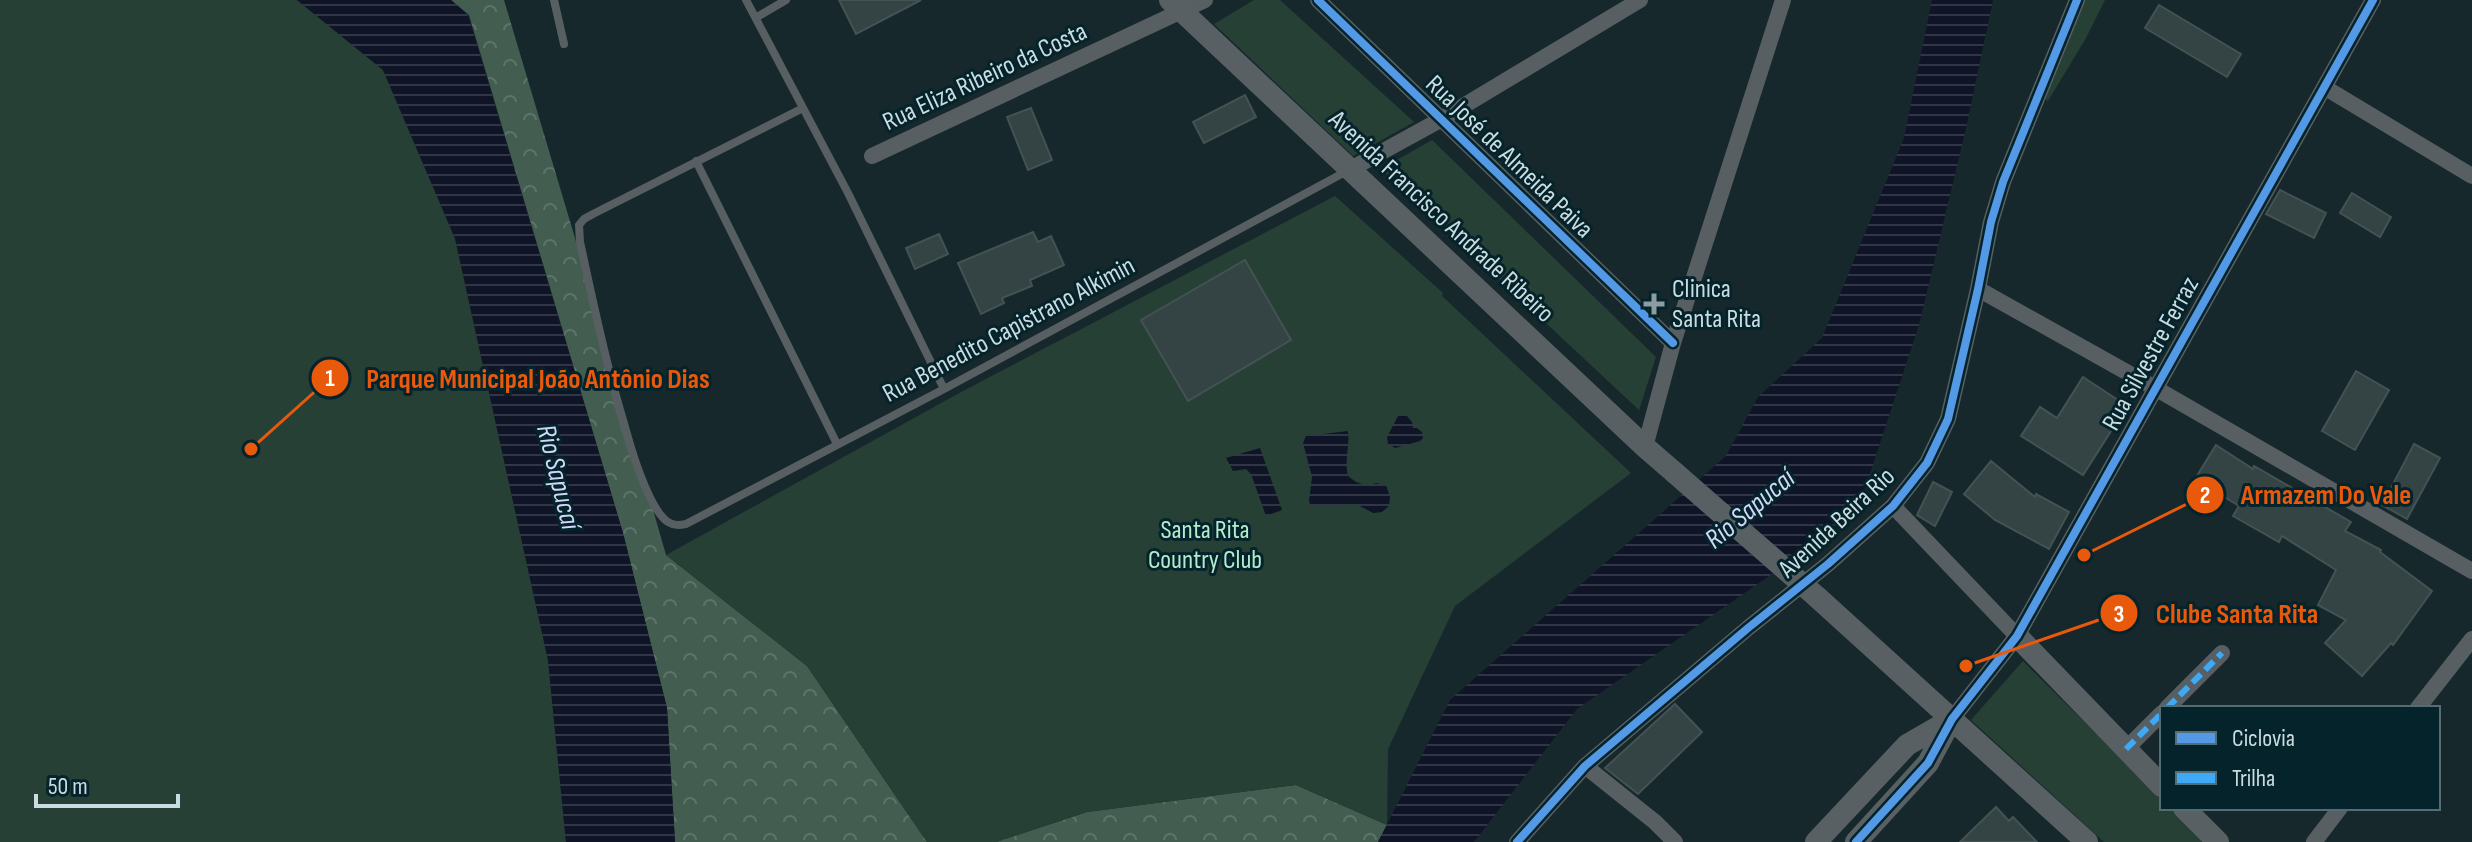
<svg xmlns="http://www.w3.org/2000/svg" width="2472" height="842" viewBox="0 0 2472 842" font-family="'Sofia Sans Condensed',sans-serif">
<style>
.forest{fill:url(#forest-crowns)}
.park{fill:#274035}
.water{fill:url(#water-rules)}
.building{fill:#344344;stroke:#445253;stroke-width:2}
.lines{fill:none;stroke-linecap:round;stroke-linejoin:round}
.lane{stroke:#585f62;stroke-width:8}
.street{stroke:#585f62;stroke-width:16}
.secondary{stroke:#586064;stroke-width:22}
.secondary-bridge{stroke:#586064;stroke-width:22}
.quiet{stroke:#3fa9f5;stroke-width:6;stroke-dasharray:12 6;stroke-linecap:butt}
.cycleway-casing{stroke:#04232b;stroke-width:13}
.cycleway{stroke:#5399e6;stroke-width:8}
.poi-dot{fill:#8c9da2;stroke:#04232b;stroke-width:3}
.labels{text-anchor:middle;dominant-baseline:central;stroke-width:6;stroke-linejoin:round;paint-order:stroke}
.street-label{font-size:26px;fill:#cbdce1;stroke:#04232b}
.poi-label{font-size:26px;fill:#cbdce1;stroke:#04232b;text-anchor:start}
.park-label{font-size:26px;fill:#b3eccc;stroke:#04232b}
.water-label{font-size:28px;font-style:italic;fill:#d2d9f8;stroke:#04232b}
.leader{fill:none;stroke:#e8590c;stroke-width:3}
.callout-dot{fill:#e8590c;stroke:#04232b;stroke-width:3}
.mark-label{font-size:24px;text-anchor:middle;font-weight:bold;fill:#fff}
.callout-label{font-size:28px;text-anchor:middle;font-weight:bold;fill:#e8590c;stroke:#04232b;stroke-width:6;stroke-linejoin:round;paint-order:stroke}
</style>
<defs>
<pattern id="forest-crowns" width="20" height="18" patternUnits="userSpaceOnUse" patternTransform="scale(2)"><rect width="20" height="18" fill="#435e51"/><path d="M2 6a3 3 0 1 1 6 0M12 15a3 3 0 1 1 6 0" fill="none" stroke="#5d746a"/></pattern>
<pattern id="water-rules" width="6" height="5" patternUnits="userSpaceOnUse" patternTransform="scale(2)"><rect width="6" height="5" fill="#0f1427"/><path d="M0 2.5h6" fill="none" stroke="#313646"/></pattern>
</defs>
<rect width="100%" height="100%" fill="#17282c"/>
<!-- forest -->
<path class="forest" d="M451 0H504L572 228 666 555 807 666 927 842H675L667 708 623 533 469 15Z
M1296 785 1387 825 1378 842H996L1087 812Z"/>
<!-- park -->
<path class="park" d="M0 0H297L383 70 455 239 548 660 566 842H0Z
M1254 0H1280L1414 122 1353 156 1214 24Z
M2082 0H2105L2086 38 2048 101 2041 96Z
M1432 140 1656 357 1639 410 1381 169Z
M1335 196 1443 293 1442 296 1631 473 1455 606 1388 749 1387 825 1296 785 1087 812 996 842H927L807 666 666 555 963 391Z
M2023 661 2162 799V808H2171L2206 842H2104L1971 720Z"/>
<!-- water -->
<path class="water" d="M297 0H451L468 15 623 533 667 708 675 842H566L548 660 455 238 383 70Z
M1932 0H1993L1966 128 1919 325 1856 516 1577 709 1474 842H1378L1450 700 1726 456 1758 397 1822 338 1904 138Z
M1398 416H1407L1412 422 1413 428H1417L1422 432 1423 438 1420 441 1395 448 1388 444 1387 437Z
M1348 431C1350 446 1344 460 1348 476L1356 482 1368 486 1376 483 1386 485 1390 497 1389 506 1382 512 1373 513 1356 504 1311 506 1309 501 1312 477 1303 443 1306 436Z
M1260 448 1282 510 1266 516 1251 474 1246 469 1233 471 1226 458Z"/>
<!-- building -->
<path class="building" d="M839 0H921L856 34Z
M2159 5 2241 54 2227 77 2145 28Z
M1245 95 1256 117 1204 143 1193 122Z
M1031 108 1052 160 1028 170 1007 117Z
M2280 190 2326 213 2314 238 2266 214Z
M2352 193 2391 217 2380 237 2340 213Z
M1033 232 1038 242 1051 236 1064 265 1030 280 1032 286 1002 298 1004 303 981 314 958 263Z
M939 234 948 254 915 269 906 248Z
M1245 260 1291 340 1188 401 1141 320Z
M2356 371 2389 390 2355 450 2322 431Z
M2083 377 2127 406 2083 475 2021 436 2040 407 2057 418Z
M2414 444 2440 458 2407 519 2382 505Z
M2216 445 2253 469 2254 466 2351 522 2345 531 2381 550 2380 552 2432 591 2393 645 2391 643 2362 676 2325 643 2346 620 2318 605 2336 570 2282 536 2279 542 2233 516 2239 506 2195 479Z
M1991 461 2035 497 2036 494 2069 512 2049 549 1995 520 1964 494Z
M1933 482 1952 492 1935 526 1917 515Z
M1675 704 1702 732 1638 794 1605 768Z
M1996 807 2009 821 2013 817 2037 842H1960Z"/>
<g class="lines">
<!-- lane -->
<path class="lane" d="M554 0 564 44
M746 0 848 193 944 389
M757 17 786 0
M803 108 593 214 584 219 579 225 580 242C591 291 632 499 668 522 674 526 680 525 686 524L944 389 1347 171
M696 161 837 444"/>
<!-- street -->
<path class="street" d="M1318 0 1673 343
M2324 87 2472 176
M872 156 1205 0
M1349 170 1440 120 1640 0
M1978 289 2155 388 2472 571
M1645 447 1673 343 1783 0
M1893 506 2017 636
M2167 708 2222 653
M2418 708 2472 639
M1952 719 2017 636 2373 0
M2126 749 2162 713
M1585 766 1655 822 1675 842
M1517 842 1585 766 1748 628 1828 564 1893 506 1927 463 1948 419 1978 289 1991 222 2003 182 2077 0
M2314 842 2340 808"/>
<!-- secondary -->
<path class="secondary" d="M1170 0 1645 447 1675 473
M1817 597 2087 842
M2017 636 2162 786
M2184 808 2218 842
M1816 842 1907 745 1952 719
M1856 842 1928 763 1951 720"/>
<!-- secondary-bridge -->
<path class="secondary-bridge" d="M1675 473 1817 597"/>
<!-- quiet -->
<path class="quiet" d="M2167 708 2222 653
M2126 749 2162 713"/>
<defs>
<path id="cycleway" d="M1318 0 1673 343
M1517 842 1585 766 1748 628 1828 564 1893 506 1927 463 1948 419 1978 289 1991 222 2003 182 2077 0
M1856 842 1928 763 1952 719 2017 636 2373 0"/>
</defs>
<!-- cycleway casing -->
<use href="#cycleway" class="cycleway-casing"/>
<!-- cycleway -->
<use href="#cycleway" class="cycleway"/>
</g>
<!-- markers -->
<path class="poi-dot" d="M1650 292h8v8h8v8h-8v8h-8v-8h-8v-8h8z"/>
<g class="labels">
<!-- street labels -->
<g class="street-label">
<text transform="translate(985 77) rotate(-25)">Rua Eliza Ribeiro da Costa</text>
<text transform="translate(1509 157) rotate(44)">Rua José de Almeida Paiva</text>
<text transform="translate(1441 217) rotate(43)">Avenida Francisco Andrade Ribeiro</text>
<text transform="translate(1009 330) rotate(-28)">Rua Benedito Capistrano Alkimin</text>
<text transform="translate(2151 354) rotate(-61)">Rua Silvestre Ferraz</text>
<text transform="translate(1837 523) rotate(-43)">Avenida Beira Rio</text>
</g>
<!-- poi labels -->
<g class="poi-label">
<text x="1672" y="289">Clinica<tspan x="1672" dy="30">Santa Rita</tspan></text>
</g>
<!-- park labels -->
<g class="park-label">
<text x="1205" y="530">Santa Rita<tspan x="1205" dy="30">Country Club</tspan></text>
</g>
<!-- water labels -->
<g class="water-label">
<text transform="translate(558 477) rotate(76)">Rio Sapucaí</text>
<text transform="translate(1750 509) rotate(-40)">Rio Sapucaí</text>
</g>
</g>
<!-- callouts -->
<path class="leader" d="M251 449L330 378M2084 555L2205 495M1966 666L2119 613"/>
<g class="callout-dot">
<circle cx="251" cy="449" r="8"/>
<circle cx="2084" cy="555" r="8"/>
<circle cx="1966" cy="666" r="8"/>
<circle cx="330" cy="378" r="20"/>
<circle cx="2205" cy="495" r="20"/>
<circle cx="2119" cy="613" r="20"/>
</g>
<g class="mark-label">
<text x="330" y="386">1</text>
<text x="2205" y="503">2</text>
<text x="2119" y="622">3</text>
</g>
<g class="callout-label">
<text x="538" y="388">Parque Municipal João Antônio Dias</text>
<text x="2326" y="504">Armazem Do Vale</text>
<text x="2237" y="623">Clube Santa Rita</text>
</g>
<!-- legend -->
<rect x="2160" y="706" width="280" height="104" fill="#04232b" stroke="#546d74" stroke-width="2"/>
<rect x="2176" y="732" width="40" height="12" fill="#5399e6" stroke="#546d74" stroke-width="2"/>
<text x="2232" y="746" font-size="24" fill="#cbdce1">Ciclovia</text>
<rect x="2176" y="772" width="40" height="12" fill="#3fa9f5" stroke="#546d74" stroke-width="2"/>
<text x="2232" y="786" font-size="24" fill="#cbdce1">Trilha</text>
<!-- scale -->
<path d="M36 794v12h142v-12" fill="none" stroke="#cbdce1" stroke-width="4"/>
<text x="48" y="794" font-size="24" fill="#cbdce1" stroke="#04232b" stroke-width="6" paint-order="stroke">50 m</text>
</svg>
